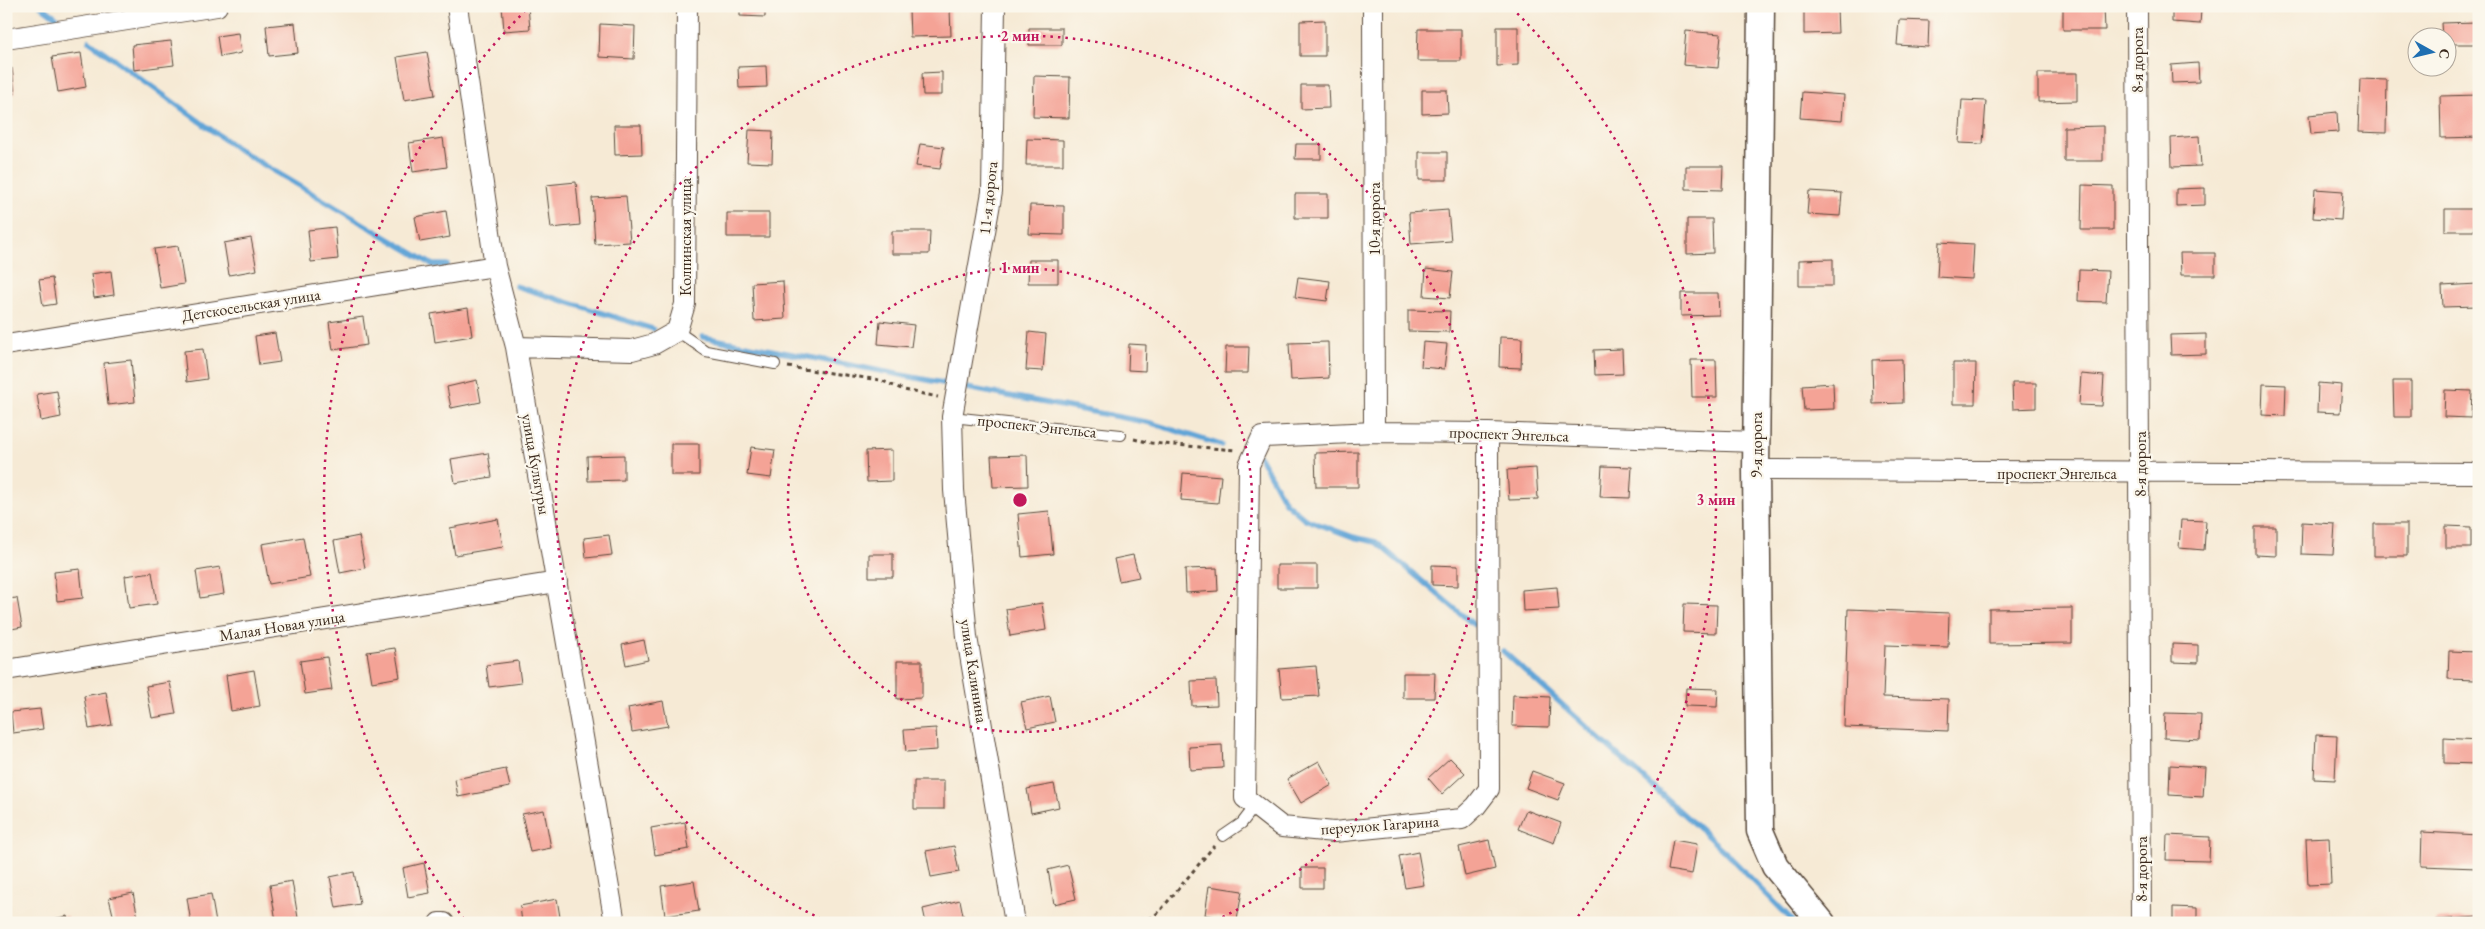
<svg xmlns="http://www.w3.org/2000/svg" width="2485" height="929" viewBox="0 0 2485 929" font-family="'EB Garamond',serif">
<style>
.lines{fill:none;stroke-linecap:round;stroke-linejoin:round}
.stream{stroke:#62a5d7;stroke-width:5.5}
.building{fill:#f4a396}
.service-casing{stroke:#574739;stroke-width:12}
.minor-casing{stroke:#574739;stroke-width:22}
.tertiary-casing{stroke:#574739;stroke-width:29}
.path{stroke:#574739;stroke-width:3;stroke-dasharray:4 4;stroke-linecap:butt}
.service{stroke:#fff;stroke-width:10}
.minor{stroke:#fff;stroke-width:20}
.tertiary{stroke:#fff;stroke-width:26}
.ring{fill:none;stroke:#c2185b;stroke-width:2.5;stroke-dasharray:2.5 5}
.labels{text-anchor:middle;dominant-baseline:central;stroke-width:4.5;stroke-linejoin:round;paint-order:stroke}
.street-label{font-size:16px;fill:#3b2a1e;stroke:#fbf7ec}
.centre{fill:#c2185b;stroke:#fbf7ec;stroke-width:2.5}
.ring-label{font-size:15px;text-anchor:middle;font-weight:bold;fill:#c2185b;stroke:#fbf7ec;stroke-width:4.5;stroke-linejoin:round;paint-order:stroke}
</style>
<rect width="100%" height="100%" fill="#fbf7ec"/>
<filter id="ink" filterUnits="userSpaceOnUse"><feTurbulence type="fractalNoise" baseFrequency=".02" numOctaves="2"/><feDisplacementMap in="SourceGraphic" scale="10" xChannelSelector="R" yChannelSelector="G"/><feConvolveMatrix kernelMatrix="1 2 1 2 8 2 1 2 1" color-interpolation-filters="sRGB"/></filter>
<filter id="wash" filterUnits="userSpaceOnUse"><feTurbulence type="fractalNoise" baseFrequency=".0096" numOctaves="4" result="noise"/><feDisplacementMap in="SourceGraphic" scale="20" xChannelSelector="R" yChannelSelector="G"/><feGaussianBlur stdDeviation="1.12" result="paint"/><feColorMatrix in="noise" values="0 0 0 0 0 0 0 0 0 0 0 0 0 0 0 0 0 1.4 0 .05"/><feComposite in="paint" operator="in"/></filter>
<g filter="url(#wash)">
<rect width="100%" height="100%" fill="#f6ead5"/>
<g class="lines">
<!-- stream -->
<path class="stream" d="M41 6 56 17
M89 41 239 150 433 265H447
M516 286 653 329
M703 337 943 383
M967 388 1151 423 1221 445
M1260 457 1285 502 1305 519 1353 537 1376 542 1474 625
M1503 651 1724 851 1795 923"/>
</g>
<g id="blocks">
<!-- building -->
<path class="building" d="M502 6H528L530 29 504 31Z
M740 6H765V17L740 16Z
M2063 6H2104L2105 30H2063Z
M2172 8 2201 10 2200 24 2172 22Z
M950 9 951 36 910 37 909 10Z
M1837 9 1838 33 1804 34V10Z
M1325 20V56H1300V21Z
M1899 20 1929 21 1928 47 1897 45Z
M2477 22V44H2448V38H2442L2441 23Z
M295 23 298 53 269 56 266 26Z
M600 24 635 26 634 59 599 57Z
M1497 27H1518V65L1497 66Z
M1029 28H1062V45H1029Z
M1418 29H1461V61H1417Z
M1686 31 1721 34 1718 68 1683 65Z
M238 33 241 53 220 57 217 36Z
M171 41 174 65 134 70 132 45Z
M427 52 435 95 404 100 397 57Z
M81 53 86 87 58 92 52 57Z
M2198 63 2199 82 2172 83 2171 65Z
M766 66 767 87 739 88 738 67Z
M12 68 15 94 6 95V69Z
M942 72V95H923L922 73Z
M2038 73H2077V101L2038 102Z
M1034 76 1070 77 1069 118 1033 117Z
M2360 79 2387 80 2386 133 2358 132Z
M1301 85H1328L1329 108 1301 109Z
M1422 90H1447L1448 113 1422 114Z
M1802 92 1844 95 1842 121 1800 118Z
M2479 95V137L2441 138 2440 96Z
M1962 100 1986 101 1983 144 1959 143Z
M2337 112 2338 132 2311 134 2309 115Z
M614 125H641L642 154 615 155Z
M2103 126V161H2064V127Z
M749 130 773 131 772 163 747 162Z
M2199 136 2201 166 2172 167 2171 138Z
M443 138 447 167 413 172 409 143Z
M1027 139 1063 140V165H1026Z
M920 144 944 147 940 169 916 166Z
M1296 144H1321V159H1295Z
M1419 152H1447V180H1419Z
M1686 166H1723L1722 190 1686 189Z
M576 182 580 225 551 228 546 185Z
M2082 185 2113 186V230H2081Z
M2205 188V205L2176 206V189Z
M2315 189 2343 191 2341 220 2313 218Z
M1809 191 1842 193 1840 216 1807 214Z
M1295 194H1328V218H1295Z
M626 196 630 242 595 244 592 198Z
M1030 205 1064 206V235L1029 234Z
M2445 209H2475L2474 231H2445Z
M1448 210 1451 241 1411 244 1409 213Z
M446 211 450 237 420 242 415 217Z
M727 213H769V237H727Z
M1687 219H1712L1713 253 1687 254Z
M335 227 338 259 311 262 308 230Z
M892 231H930L929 254H892Z
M251 238 257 270 229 275 224 243Z
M1939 242 1974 244 1972 279 1937 277Z
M178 246 184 284 160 288 154 249Z
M2180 253H2215V275H2181Z
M1833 259V286H1799V260Z
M1029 260H1058V283H1028Z
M1426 269 1453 272 1450 298 1424 296Z
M2079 270 2108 271 2106 302 2078 301Z
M111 271 114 295 94 298 91 274Z
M1298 277 1330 281 1327 301 1295 297Z
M52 278 56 304 43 306 39 280Z
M783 281 785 319 754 321 752 283Z
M2477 284 2478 306 2443 307 2442 286Z
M1681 293H1718L1719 315 1681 316Z
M468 308 472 336 435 342 431 314Z
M1408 310 1450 311 1449 332 1408 331Z
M363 317 367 345 333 350 329 322Z
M880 321 914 325 911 347 878 344Z
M1029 332 1046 334 1043 371 1026 370Z
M275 333 280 362 259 365 255 336Z
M2206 334V354L2171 355 2170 335Z
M1500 337 1522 338 1521 368 1499 367Z
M1328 342 1329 378 1291 380 1289 343Z
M1423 342 1447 344 1444 369 1421 367Z
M1129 344 1146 345 1145 371 1128 370Z
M1226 347H1249L1248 373H1225Z
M203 349 207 379 187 382 184 351Z
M1622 349 1623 374 1595 375 1594 350Z
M1902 359 1903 403 1873 404 1872 360Z
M131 360 135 402 108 405 104 363Z
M1691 360H1716L1717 397H1692Z
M1953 363H1976L1975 404H1953Z
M2081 374 2104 376 2102 406 2079 405Z
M477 380 481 402 451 408 447 387Z
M2393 381H2411V417H2394Z
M1833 383 1834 409 1804 410 1802 385Z
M2012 383H2036V408L2013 409Z
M2318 383 2342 385 2340 413 2317 412Z
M2263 384 2286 385 2285 416 2262 415Z
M2445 390 2472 391 2471 418 2444 417Z
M57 391 61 417 41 421 37 394Z
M671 444H699V475H671Z
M751 447 775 450 771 478 747 475Z
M892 450V481L867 482 866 451Z
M1358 452V487H1316L1315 453Z
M488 453 492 477 455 483 451 459Z
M624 455V480L588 481 587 456Z
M1027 455 1028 486 993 487 991 456Z
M1602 466 1632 467 1630 498 1600 497Z
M1536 468 1538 499 1509 500 1507 470Z
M1183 473 1221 476 1218 503 1181 500Z
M1049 511 1053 554 1022 557 1018 514Z
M498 519 503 547 455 555 450 528Z
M2181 520 2206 521 2204 550 2179 548Z
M2302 522 2335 524 2333 555 2301 554Z
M2374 524H2407V556H2374Z
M2446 526 2471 527V548H2446Z
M2255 527H2276V556L2255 555Z
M609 535 612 555 586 558 584 538Z
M359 536 365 568 340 573 334 541Z
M303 537 310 577 269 584 262 544Z
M869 554H893V577H869Z
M1133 555 1139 577 1119 581 1114 559Z
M1277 565H1317V588H1277Z
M1432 565 1458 566V586L1432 585Z
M220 567 224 594 200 598 196 571Z
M1217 568 1218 591 1186 593 1185 569Z
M80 569 83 598 57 601 54 572Z
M152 572 157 604 129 608 125 576Z
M1557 587 1559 609 1523 611 1522 590Z
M17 598 22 627 6 630V599Z
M1042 603 1046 630 1010 636 1006 609Z
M1684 604 1717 605 1716 633 1683 632Z
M2072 608V643L1989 644V609Z
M1848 609 1949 613 1948 647 1885 645 1883 697 1949 699 1948 731 1844 727Z
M644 640 648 660 626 665 622 645Z
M2172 644 2198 645V663L2172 662Z
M395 648 400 677 372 682 367 652Z
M2449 651 2476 652 2475 680 2448 679Z
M327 657 332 690 305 694 300 661Z
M518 661 521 683 489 687 486 665Z
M897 661H922V698L897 699Z
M1316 666 1319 696 1282 698 1279 669Z
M254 670 260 706 231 711 226 675Z
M1403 673H1435L1434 698H1403Z
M1216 680 1217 705 1192 706 1191 681Z
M170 682 176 714 152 718 146 686Z
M1686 688 1718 689 1717 707 1685 706Z
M106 692 112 725 89 729 84 696Z
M1513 695 1550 697 1549 727 1512 726Z
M1050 696 1055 722 1027 728 1021 702Z
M663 701 668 726 632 732 628 708Z
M40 709 43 729 13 733 11 712Z
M2165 713 2201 714 2200 740 2164 738Z
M936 728 937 750 906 752 904 730Z
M2316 735 2337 736 2335 780 2314 779Z
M2444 738 2478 740 2477 764 2444 763Z
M1222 745 1223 768 1190 770 1189 747Z
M1450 758 1465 773 1442 794 1428 778Z
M1319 761 1332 785 1301 803 1287 779Z
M2170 765 2205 767 2203 797 2169 795Z
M506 769 510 787 458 797 455 779Z
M1532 771 1565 783 1558 800 1526 788Z
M914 781H944V809H914Z
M1054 784 1059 807 1031 813 1027 789Z
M544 810 551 848 530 852 522 814Z
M1526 810 1561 823 1554 843 1518 829Z
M685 822 689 849 655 855 651 828Z
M2422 832 2478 835 2477 868 2421 866Z
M2167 835 2210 837 2209 861 2166 860Z
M2329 837 2331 884 2308 885 2306 838Z
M1489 840 1495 869 1465 876 1459 847Z
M1673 840 1697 844 1692 874 1668 870Z
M954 846 959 872 931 877 926 851Z
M1418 852 1424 885 1405 888 1399 856Z
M424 863 430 893 408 897 403 868Z
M1068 865 1076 899 1054 904 1048 870Z
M1302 868H1323V888H1302Z
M354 872 360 904 336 908 330 877Z
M292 881 298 918 276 921 270 885Z
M694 881 699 911 665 916 661 886Z
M1209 886 1242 891 1237 920 1205 915Z
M133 893 139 923H115L109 898Z
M211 894 216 923H191L187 898Z
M557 899 561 923H522L520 906Z
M960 900 964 920 951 923H926L923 909Z
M2173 907 2197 908V923H2173Z
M67 916 69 923H39V922Z
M2478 917V923H2437L2436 920Z"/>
</g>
</g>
<g filter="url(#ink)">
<use href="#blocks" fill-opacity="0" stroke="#574739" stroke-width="1"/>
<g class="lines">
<defs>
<path id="service" d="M677 331 706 351 775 364
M952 417 1121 435
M1223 836 1242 823 1255 806"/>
<path id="minor" d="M457 6 495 266 516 347 615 923
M995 6 992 192 952 417 954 490 967 637 1015 923
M1373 6 1374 432
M2137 6 2141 923
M6 39 217 6
M6 345 495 266
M516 347 632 350 654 344 677 331 685 304 687 6
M1488 433 1489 789 1476 806 1462 819 1334 832 1282 827 1245 798 1249 465 1262 437 1374 432 1488 433 1756 442
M1756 470 2479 473
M6 670 557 582
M439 923H444"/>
<path id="tertiary" d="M1761 6 1756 470 1760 831 1775 866 1822 923"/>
</defs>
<!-- service casing -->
<use href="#service" class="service-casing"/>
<!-- minor casing -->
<use href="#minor" class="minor-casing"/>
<!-- tertiary casing -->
<use href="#tertiary" class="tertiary-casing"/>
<!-- path -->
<path class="path" d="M788 367 880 380 904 390 938 397
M1134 439 1151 443 1235 450
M1117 923 1151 918 1159 912 1214 846"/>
<!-- service -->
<use href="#service" class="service"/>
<!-- minor -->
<use href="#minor" class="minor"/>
<!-- tertiary -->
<use href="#tertiary" class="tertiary"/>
</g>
</g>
<!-- distance rings -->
<g class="ring">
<circle cx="1020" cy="500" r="232"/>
<path d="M828 922A464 464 0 1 1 1212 922"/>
<path d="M464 919A696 696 0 0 1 528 8M1512 8A696 696 0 0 1 1576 919"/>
</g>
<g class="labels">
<!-- street labels -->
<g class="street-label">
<text transform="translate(2137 60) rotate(-90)">8-я дорога</text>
<text transform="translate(988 198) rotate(-84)">11-я дорога</text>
<text transform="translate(1374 219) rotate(-90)">10-я дорога</text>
<text transform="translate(685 237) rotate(-90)">Колпинская улица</text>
<text transform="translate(251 305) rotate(-9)">Детскосельская улица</text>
<text transform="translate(1037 426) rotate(6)">проспект Энгельса</text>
<text transform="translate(1509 434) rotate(2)">проспект Энгельса</text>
<text transform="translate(1756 445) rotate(-90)">9-я дорога</text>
<text transform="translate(536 464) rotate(80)">улица Культуры</text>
<text transform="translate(2140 464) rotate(-90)">8-я дорога</text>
<text x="2057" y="473">проспект Энгельса</text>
<text transform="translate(282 626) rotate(-9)">Малая Новая улица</text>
<text transform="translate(974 671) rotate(81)">улица Калинина</text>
<text transform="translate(1380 825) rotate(-4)">переулок Гагарина</text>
<text transform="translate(2141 869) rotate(-90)">8-я дорога</text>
</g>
</g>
<circle cx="1020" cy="500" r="8" class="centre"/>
<g class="ring-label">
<text x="1020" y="41">2 мин</text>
<text x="1020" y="273">1 мин</text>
<text x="1716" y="505">3 мин</text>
</g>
<!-- margin -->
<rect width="2485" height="929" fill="none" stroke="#fbf7ec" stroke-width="25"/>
<!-- north arrow -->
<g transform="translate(2432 52) rotate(98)"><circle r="24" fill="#fbf7ec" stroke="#aea59a"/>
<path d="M0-4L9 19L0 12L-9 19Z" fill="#1f6fb2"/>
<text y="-8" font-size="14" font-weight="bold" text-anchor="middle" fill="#3b2a1e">С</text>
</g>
</svg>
